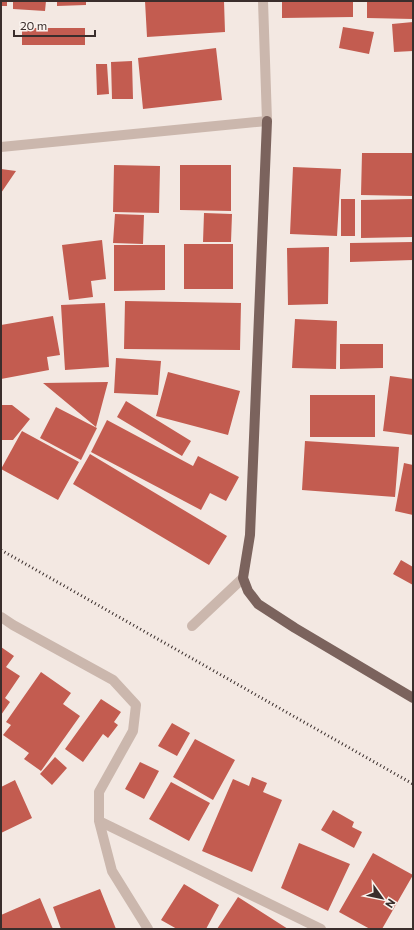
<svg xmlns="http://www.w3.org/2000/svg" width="414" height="930" viewBox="0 0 414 930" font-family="Commissioner,sans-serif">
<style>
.building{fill:#c35c50}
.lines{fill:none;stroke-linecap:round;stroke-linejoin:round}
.minor{stroke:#cbb7ad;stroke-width:10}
.major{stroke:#7b635d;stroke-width:10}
.rail{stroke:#3a2e2c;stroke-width:3;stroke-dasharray:1 3;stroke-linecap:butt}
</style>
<rect width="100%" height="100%" fill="#f3e8e2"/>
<!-- building -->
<path class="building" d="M1 1H7V6H1Z
M13 1H46L45 11 13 9Z
M57 1H86V5L57 6Z
M145 1H224L225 32 147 37Z
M282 1H353V17L282 18Z
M367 1H413V19L367 18Z
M413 22V51L394 52 392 24Z
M343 27 374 32 369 54 339 48Z
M22 28H85V45H22Z
M216 48 222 100 143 109 138 58Z
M132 61 133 99H112L111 62Z
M96 64H107L109 94 97 95Z
M362 153H413V196L361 195Z
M114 165 160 166 159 213 113 212Z
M180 165H231V211L180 210Z
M293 167 341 169 337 236 290 234Z
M1 169 16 171 1 193Z
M341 199H355V236H341Z
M413 199V237L361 238V200Z
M204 213 232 214 231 242H203Z
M115 214 144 215 143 244 113 243Z
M102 240 106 279 91 281 93 297 69 300 62 245Z
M413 242V260L350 262V243Z
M184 244H233V289H184Z
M114 245H165V290L114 291Z
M329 247 328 304 288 305 287 248Z
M125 301 241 303 240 350 124 349Z
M105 303 109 367 65 370 61 305Z
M53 316 60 355 47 357 49 370 1 379V325Z
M295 319 337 321 336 369 292 368Z
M340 344H383V368L340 369Z
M116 358 161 361 158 395 114 393Z
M168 372 240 391 228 435 156 416Z
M390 376 413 379V435L383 431Z
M108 382 96 427 43 383Z
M310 395H375V437H310Z
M126 401 191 441 182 456 117 417Z
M1 405H12L30 419 13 440H1Z
M56 407 97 428 81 460 40 438Z
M107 420 193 466 198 456 239 477 226 501 210 493 201 510 91 452Z
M22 431 79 462 58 500 1 469Z
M305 441 399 447 395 497 302 490Z
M90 454 227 536 209 565 73 484Z
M404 463 413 465V515L395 511Z
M401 560 413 567V585L393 574Z
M1 647 14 656 6 667 20 676 5 698 10 702 1 715Z
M41 672 71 693 63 704 80 716 41 771 24 759 29 753 3 735 11 725 6 722Z
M101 699 121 712 114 722 118 725 108 738 103 734 83 762 65 749Z
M172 723 190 733 177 756 158 746Z
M195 739 235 760 213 800 173 777Z
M55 757 67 768 52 785 40 774Z
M140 762 159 771 144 799 125 789Z
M252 777 267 783 263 792 282 800 252 872 202 851 233 779 249 786Z
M15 780 32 818 1 833V787Z
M171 782 210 803 189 841 149 819Z
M333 810 354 822 352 827 362 832 354 848 321 830Z
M299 843 350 864 328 911 281 888Z
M373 853 413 875 382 929H370L339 912Z
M184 884 219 905 206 929H177L161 920Z
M100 889 116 929H61L53 907Z
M238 897 288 929H217Z
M40 898 53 929H1V915Z"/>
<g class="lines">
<!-- minor -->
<path class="minor" d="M1 147 267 121 263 1
M1 617 13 625 113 680 136 705 133 731 99 792V821L112 871 148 929
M192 626 243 578
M99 821 321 929"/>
<!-- major -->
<path class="major" d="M267 121 250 535 243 578 248 591 258 604 295 628 413 698"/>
<!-- rail -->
<path class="rail" d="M1 550 413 784"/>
</g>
<!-- border -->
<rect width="414" height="930" fill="none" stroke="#3a2e2c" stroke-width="4"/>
<!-- north arrow -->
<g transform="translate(382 898) rotate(123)" stroke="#faf3ee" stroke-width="3" paint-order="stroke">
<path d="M0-3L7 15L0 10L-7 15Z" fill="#3a2e2c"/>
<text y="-6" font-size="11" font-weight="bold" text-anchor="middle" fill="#3a2e2c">N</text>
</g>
<!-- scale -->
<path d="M14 30v6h81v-6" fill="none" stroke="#3a2e2c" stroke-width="2"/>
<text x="20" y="30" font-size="12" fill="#3a2e2c" stroke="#faf3ee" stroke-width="3" paint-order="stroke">20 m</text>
</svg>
